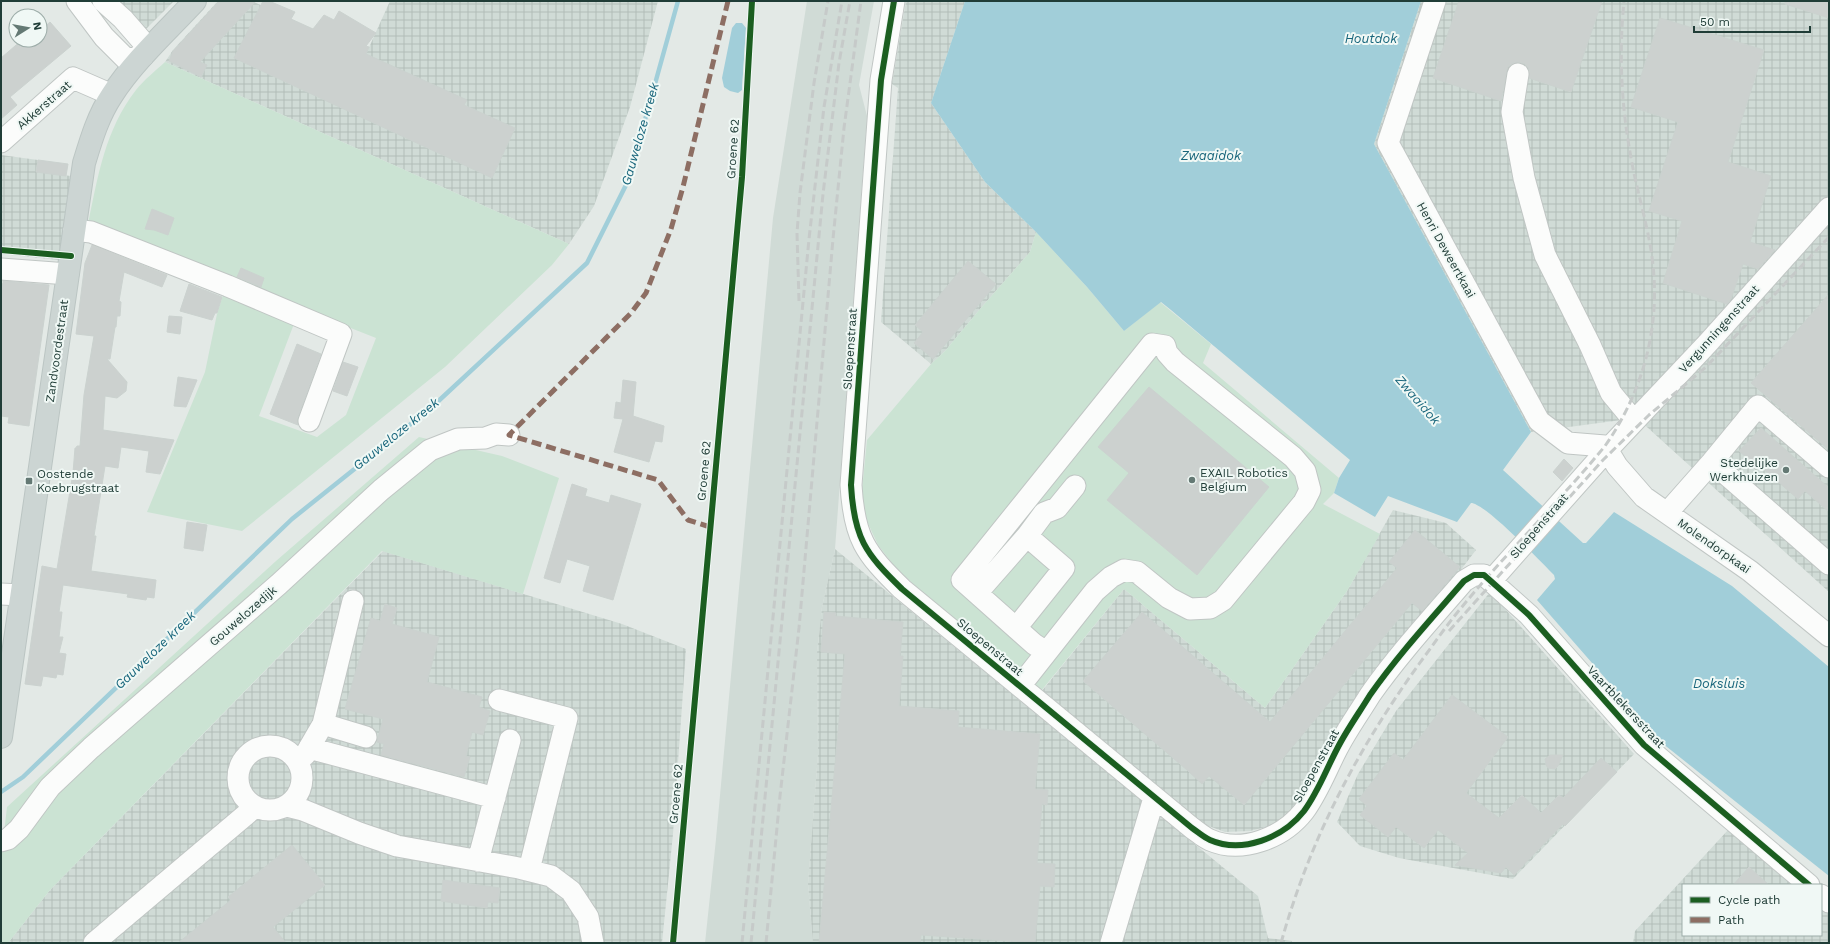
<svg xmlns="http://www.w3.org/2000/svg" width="1830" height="944" viewBox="0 0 1830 944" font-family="'Work Sans',sans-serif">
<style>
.built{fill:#d0dbd6}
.industrial{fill:url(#industrial-grid)}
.grass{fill:#cbe3d3;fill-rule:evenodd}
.water{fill:#a1ced9}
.pier{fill:#e3e9e6}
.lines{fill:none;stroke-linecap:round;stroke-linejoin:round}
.stream{stroke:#a1ced9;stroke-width:4.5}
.building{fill:#ccd1cf;stroke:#cbd2cf}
.minor-casing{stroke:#c0c6c4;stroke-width:23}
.major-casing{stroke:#bbc5c3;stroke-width:24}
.minor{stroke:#fbfcfb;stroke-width:21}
.major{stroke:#ccd5d3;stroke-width:22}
.rail{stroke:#c6cac9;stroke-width:3;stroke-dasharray:8 4;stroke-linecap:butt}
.quiet{stroke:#8d6e63;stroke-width:5;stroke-dasharray:10 5;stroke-linecap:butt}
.cycleway-casing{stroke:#f0f8f5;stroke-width:8}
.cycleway{stroke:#1b5e20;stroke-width:6}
.poi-dot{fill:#647974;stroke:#f0f8f5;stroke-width:1.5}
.labels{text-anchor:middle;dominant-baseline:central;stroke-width:4;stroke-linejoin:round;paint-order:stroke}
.street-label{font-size:12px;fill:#203d37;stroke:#f0f8f5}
.poi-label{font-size:12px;fill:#203d37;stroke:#f0f8f5;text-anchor:start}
.water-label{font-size:13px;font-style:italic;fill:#17657b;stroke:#f0f8f5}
</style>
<defs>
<pattern id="industrial-grid" width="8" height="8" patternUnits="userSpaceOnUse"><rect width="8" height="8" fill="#d0dbd6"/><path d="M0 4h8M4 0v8" fill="none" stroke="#b2bdb8"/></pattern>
</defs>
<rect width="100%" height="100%" fill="#e3e9e6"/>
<!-- built -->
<path class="built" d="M807 1H874L859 85 867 116 835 549 822 607 817 653 818 754 808 884 813 943H705L716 839 773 218Z"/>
<!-- industrial -->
<path class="industrial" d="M111 1H174L144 31Z
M218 1H252L366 54 390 1H658L630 107 594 206 569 244 165 62 173 50Z
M906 1H965L931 103 985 182 1036 232 1030 252 980 309 945 351 931 364 881 322 898 88 892 84Z
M1421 1H1829V592L1637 418 1531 432 1374 144Z
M1 155 38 160 36 172 71 176 59 260 1 254Z
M1393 510 1446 523 1476 550 1351 713 1305 796 1291 814 1270 826 1250 831 1225 832 1203 824 1041 692 1124 589 1265 708 1347 591Z
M835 549 1258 896 1268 938 1292 941 1291 943H813L808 884 818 754 817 653 822 607Z
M383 551 622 624 686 649 673 834 662 943H8L50 890Z
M1490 592 1634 754 1513 879 1399 858 1360 846 1337 822 1358 774 1396 711Z
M1728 830 1795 885H1683V935H1821V907L1829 913V943H1633L1635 931Z"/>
<!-- grass -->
<path class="grass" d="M165 62 569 244 552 265 445 367 242 531 147 512 205 372 217 314 225 289 88 224C98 176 105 130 136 90 144 80 155 71 165 62ZM300 308 376 338 346 415 317 437 259 416Z
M1036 232 1087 287 1124 331 1160 302 1211 344 1203 363 1339 478 1334 493 1323 504 1380 534 1347 591 1265 708 1124 589 1041 691 921 591 895 567 878 545 866 519 862 490 867 440 931 364 945 351 980 309 1030 252Z
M419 437 502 456 559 478 523 594 382 551 50 890 8 943H1V859L7 807 276 561Z"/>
<!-- water -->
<path class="water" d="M965 1H1421L1374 144 1531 432 1503 470 1583 543H1586L1614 512 1732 586 1829 667V876L1662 743 1537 600 1555 579 1554 575C1541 562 1485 503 1471 503L1457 522 1388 496 1375 517 1334 493 1339 478 1350 460 1171 310 1161 302 1124 331 1087 287 1036 232 985 182 931 103Z
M736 23H742L746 28 742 90 738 93 730 91 724 87 722 78 732 28Z"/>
<!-- pier -->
<path class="pier" d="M746 28H748L744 90H742Z"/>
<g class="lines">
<!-- stream -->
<path class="stream" d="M1 792 23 777 292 519 432 407 587 263 628 181 678 1"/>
</g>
<!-- building -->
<path class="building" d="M219 1H256L200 62 207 65 201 77 169 61 173 51Z
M263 1H269L295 12 291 19 313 29 324 15 334 20 339 11 376 33 366 46 369 47 366 54 467 100 464 105 515 128 492 178 234 58Z
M1459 1H1602L1571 92 1529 78V69L1525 64 1519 62 1513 63 1508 67 1501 101 1433 78Z
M1785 1H1829V18L1785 4Z
M1660 18 1764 50 1728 162 1771 176 1750 242 1775 250 1758 269 1743 264 1731 299 1727 304 1663 283 1682 221 1649 211 1678 122 1631 107Z
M50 22 71 46 10 97 17 105 1 119V58L22 40H40V31Z
M38 160 68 164 66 176 36 172Z
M152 209 174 218 168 235 154 230 145 229Z
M92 245 167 275 162 287 124 272 119 301 121 302 120 316H117L116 327H115L110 359H107L127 382 126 391 117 398 105 396 103 430 174 440 160 474 146 472 149 451 121 447 118 468 105 466 94 536H96L91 571 156 580 154 598 147 597 146 600 127 597 128 594 63 585 59 612H62L59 637H63L59 653 66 654 63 675 57 674 56 678 43 676 41 686 25 684 42 566 57 569 73 473 75 448H76L77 446H80L84 395 94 336 76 334 85 263Z
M968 261 996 284 933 359 914 343 923 332 915 325Z
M241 268 264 278 261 287 237 277Z
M3 281 49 285 29 426 8 423 9 417 1 416V283L3 284Z
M189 284 222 297 217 313H215L212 320 180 311Z
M1829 294V450L1751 383Z
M169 316 182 317 180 334 167 332Z
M297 344 321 354 298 417V425L270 414Z
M343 362 358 367 347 396 333 391Z
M178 377 197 380 186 407 174 406Z
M623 380 636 382 633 416 664 426 662 442 655 441 649 462 614 452 623 419 614 418 616 402 621 403Z
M1149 387 1269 487 1197 575 1107 500 1129 473 1098 447Z
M1761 428 1829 488V512L1805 491 1798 499 1755 462 1753 463 1739 451Z
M1564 459 1573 468 1562 481 1553 472Z
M572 484 587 489 585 496 609 503 611 495 641 504 613 600 583 591 590 566 567 559 560 583 544 578Z
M187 522 207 525 203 551 184 548Z
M1415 530 1460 567 1422 611 1412 603 1244 805 1209 776 1202 784 1187 770 1083 681 1142 612 1270 722 1397 568 1389 562Z
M385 604 397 608 392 624 439 637 427 682 482 697 479 707 490 711 483 735 472 732 466 756 470 757 464 777 381 755 384 744 377 742 383 719 345 709 371 618 380 621Z
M824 612 836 613 835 616 903 622 900 656H903L899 706 959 711 958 727 1040 734 1035 789 1048 790 1047 805 1042 804 1037 863 1055 864 1054 887 1040 886 1035 943 921 935 920 943H819L845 654 821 652Z
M1452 695 1508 737 1466 793 1499 818 1522 795 1541 813 1559 795 1563 798 1601 758 1617 772 1565 826 1563 824 1514 875 1506 867 1501 873 1455 865 1468 853 1438 830 1424 848 1396 827 1388 837 1360 815 1367 806 1359 799 1394 753 1403 760Z
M1550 755H1563L1558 766 1555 769 1548 768 1546 765 1545 759Z
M292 845 325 885 273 927 286 943H178L231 900 228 897Z
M1749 867 1769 885H1733Z
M443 880 500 888 498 903 488 902 487 908 441 901Z"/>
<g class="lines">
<defs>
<path id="minor" d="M77 1 104 37 126 59 143 56V42L123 19 103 1
M894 1 881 80 851 485C854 538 865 553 902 589L1192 828C1198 832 1203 837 1210 840 1242 854 1283 838 1304 811 1318 792 1326 770 1337 749 1346 731 1359 713 1370 695 1398 655 1432 618 1464 581L1474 575H1484L1529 615 1644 745 1809 885
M1435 1 1388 143 1539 421 1568 443 1605 446 1617 466 1644 497 1750 571 1829 636
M1518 74 1512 112 1524 178 1545 255 1590 345 1611 393 1634 421
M1 142 73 78 112 95
M74 230 91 232 228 286 341 334 309 421
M1 269 68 274
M1712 462 1829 564
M1667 513 1712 462 1758 406 1829 467
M1027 536 1044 513 1057 508 1075 486
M1491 581 1608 449 1707 344 1829 208
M977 593 1027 536 1064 568 1016 628
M1 594 21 595
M1020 686 1095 591 1111 577 1124 570 1137 572 1169 598 1190 609 1210 608 1223 600 1304 502 1310 490 1305 471 1293 457 1175 362 1167 353 1165 346 1152 344 962 580 1034 644 1046 652
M499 700 567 718 529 870
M323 724 366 737
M238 778a32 32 0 1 1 64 0a32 32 0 1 1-64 0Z
M309 748 495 798
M301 757 305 755 323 724 353 601
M287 806 303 810 359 833 397 846 519 868 551 876 571 891 588 917 593 943
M1 841 8 839 19 829 50 787 91 748 279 584 381 490 430 450 458 439 485 438 496 434 509 435
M478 861 510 740
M1821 895 1829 902
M94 943 255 807
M1111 943 1154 798"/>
<path id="major" d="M1 737 84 163C91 140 98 116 112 95 133 62 168 30 195 1"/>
</defs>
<!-- minor casing -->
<use href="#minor" class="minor-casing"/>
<!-- major casing -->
<use href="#major" class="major-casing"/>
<!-- minor -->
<use href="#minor" class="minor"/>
<!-- major -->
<use href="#major" class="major"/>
<!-- rail -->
<path class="rail" d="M799 301 797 233 800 193 814 83 828 1
M1449 631 1603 460 1649 415 1706 367 1829 237
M742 943 809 239 824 107 842 1
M751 943 823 194 839 63 850 1
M766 943 780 796 799 628 833 239 844 128 861 1
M1281 943C1310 839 1356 752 1419 664 1433 645 1446 626 1461 608 1507 552 1559 502 1605 446 1642 393 1660 330 1653 265 1649 227 1636 190 1630 152 1621 102 1619 51 1624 1"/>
<!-- quiet -->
<path class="quiet" d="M710 527 688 520 658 480 509 435 631 313 646 293 671 229 683 187 728 1"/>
<defs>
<path id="cycleway" d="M894 1 881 80 851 485C854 538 865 553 902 589L1192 828C1198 832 1203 837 1210 840 1242 854 1283 838 1304 811 1318 792 1326 770 1337 749 1346 731 1359 713 1370 695 1398 655 1432 618 1464 581L1474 575H1484L1529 615 1644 745 1809 885
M1 250 71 256
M673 943 742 177 752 1"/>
</defs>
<!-- cycleway casing -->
<use href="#cycleway" class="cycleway-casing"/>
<!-- cycleway -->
<use href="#cycleway" class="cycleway"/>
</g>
<!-- markers -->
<g class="poi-dot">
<circle cx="1786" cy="470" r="4"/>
<circle cx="1192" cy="480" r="4"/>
<rect x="25" y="477" width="8" height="8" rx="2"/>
</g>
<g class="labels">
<!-- street labels -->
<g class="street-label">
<text transform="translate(44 105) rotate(-41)">Akkerstraat</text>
<text transform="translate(733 149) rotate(-86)">Groene 62</text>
<text transform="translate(1446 250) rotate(61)">Henri Deweertkaai</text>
<text transform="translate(1719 329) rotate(-48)">Vergunningenstraat</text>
<text transform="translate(850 349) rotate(-86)">Sloepenstraat</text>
<text transform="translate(57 351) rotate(-82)">Zandvoordestraat</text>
<text transform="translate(704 471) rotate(-85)">Groene 62</text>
<text transform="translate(1539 526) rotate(-49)">Sloepenstraat</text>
<text transform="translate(1714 546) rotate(35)">Molendorpkaai</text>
<text transform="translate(243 616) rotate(-41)">Gouwelozedijk</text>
<text transform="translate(990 647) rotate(40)">Sloepenstraat</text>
<text transform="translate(1626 707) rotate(47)">Vaartblekersstraat</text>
<text transform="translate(1316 766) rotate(-61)">Sloepenstraat</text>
<text transform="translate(676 794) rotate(-85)">Groene 62</text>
</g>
<!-- poi labels -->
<g class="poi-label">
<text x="1778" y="463" text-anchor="end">Stedelijke<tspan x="1778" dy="14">Werkhuizen</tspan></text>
<text x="1200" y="473">EXAIL Robotics<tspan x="1200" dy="14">Belgium</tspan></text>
<text x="37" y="474">Oostende<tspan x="37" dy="14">Koebrugstraat</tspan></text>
</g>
<!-- water labels -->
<g class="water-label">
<text x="1371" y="38">Houtdok</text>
<text transform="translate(640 134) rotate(-74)">Gauweloze kreek</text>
<text x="1211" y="155">Zwaaidok</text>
<text transform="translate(1418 400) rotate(49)">Zwaaidok</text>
<text transform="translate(396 434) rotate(-39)">Gauweloze kreek</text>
<text transform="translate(155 650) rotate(-44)">Gauweloze kreek</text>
<text x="1719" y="683">Doksluis</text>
</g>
</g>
<!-- border -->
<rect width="1830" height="944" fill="none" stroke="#203d37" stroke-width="4"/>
<!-- legend -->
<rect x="1682" y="884" width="140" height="52" fill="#f0f8f5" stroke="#9dada9"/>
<rect x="1690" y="897" width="20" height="6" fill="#1b5e20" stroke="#9dada9"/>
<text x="1718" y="904" font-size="12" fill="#203d37">Cycle path</text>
<rect x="1690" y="917" width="20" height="6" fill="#8d6e63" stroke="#9dada9"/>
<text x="1718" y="924" font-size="12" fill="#203d37">Path</text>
<!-- north arrow -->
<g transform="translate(28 28) rotate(79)"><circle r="19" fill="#f0f8f5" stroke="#9dada9"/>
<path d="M0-3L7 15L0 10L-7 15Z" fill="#647974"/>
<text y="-6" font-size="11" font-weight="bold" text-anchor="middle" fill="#203d37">N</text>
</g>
<!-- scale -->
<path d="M1694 26v6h116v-6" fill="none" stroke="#203d37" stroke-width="2"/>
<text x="1700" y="26" font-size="12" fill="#203d37" stroke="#f0f8f5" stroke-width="3" paint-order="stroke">50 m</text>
</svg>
